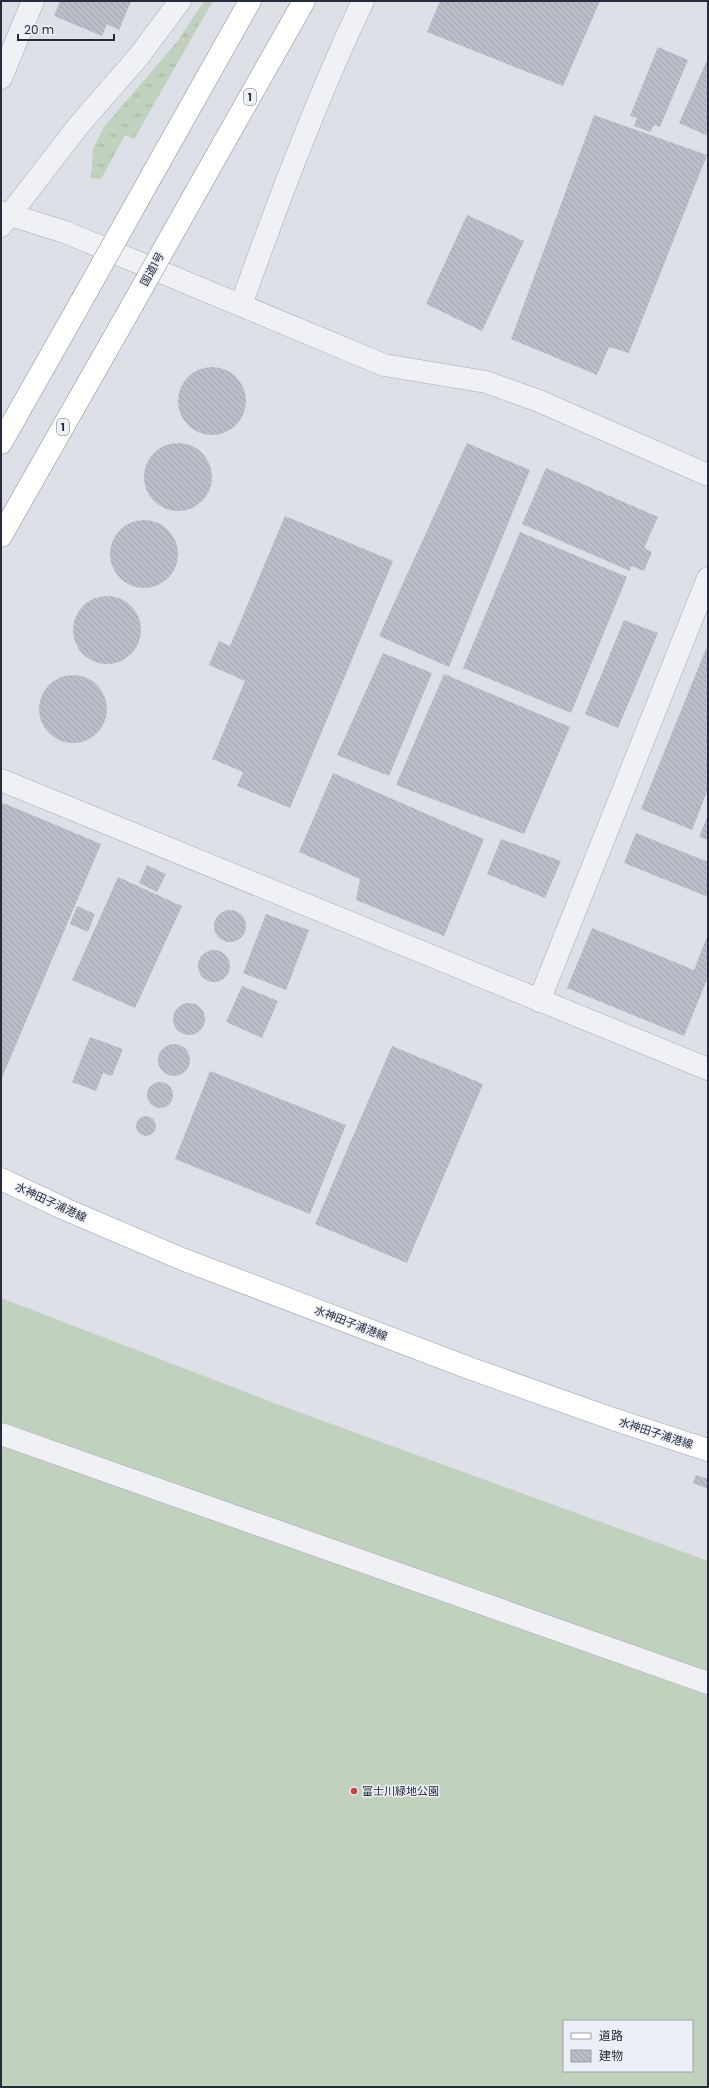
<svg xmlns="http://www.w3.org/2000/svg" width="709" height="2088" viewBox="0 0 709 2088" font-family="Poppins,'Noto Sans JP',sans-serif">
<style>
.grass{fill:url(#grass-tufts)}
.garden{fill:#c0d1be;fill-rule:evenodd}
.building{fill:url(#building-back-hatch)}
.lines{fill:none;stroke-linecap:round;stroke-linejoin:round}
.minor-casing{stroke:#a6aab4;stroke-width:23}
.major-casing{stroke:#9da2b2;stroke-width:23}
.highway-casing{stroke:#858b9d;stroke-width:23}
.minor{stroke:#f0f1f5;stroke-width:22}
.major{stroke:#fff;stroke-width:22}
.highway{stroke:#fff;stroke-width:22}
.highway-bridge-casing{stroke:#858b9d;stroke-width:23;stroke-linecap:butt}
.highway-bridge{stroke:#fff;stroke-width:22}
.poi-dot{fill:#cc4244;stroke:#eceff5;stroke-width:1.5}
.labels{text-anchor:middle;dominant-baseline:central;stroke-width:3;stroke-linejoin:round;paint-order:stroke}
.shield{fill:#eceff5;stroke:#626674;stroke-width:1}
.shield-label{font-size:10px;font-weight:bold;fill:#272c3d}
.street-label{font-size:11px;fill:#272c3d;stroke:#eceff5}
.poi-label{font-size:11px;fill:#272c3d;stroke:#eceff5;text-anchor:start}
</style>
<defs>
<pattern id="grass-tufts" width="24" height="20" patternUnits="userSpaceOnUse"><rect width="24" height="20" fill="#c0d1be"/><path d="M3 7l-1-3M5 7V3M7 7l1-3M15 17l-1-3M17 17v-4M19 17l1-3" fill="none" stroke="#a5b4a4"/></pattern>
<pattern id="building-back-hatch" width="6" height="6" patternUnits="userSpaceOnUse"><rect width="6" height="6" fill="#babec9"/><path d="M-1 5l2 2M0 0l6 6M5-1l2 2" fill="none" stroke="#a0a3ae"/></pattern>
</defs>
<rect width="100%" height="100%" fill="#dde0e7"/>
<!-- grass -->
<path class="grass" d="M204 1H213L134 139 125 135 101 179 91 178 93 149 104 127 177 42Z"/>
<!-- garden -->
<path class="garden" d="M1 1298 274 1403 708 1561V2087H1ZM564 2021H692V2071H564Z"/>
<!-- building -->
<path class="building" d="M60 1H131L119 30 107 24 102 36 54 16Z
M440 1H600L563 86 427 32Z
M658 47 688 60 660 127 654 125 650 132 634 126 637 118 630 116Z
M708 58V136L679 123Z
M594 115 707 155 629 353 609 347 597 375 511 339Z
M467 215 524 241 482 331 426 304Z
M178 401a34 34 0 1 1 68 0a34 34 0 1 1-68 0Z
M467 443 530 470 449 667 379 636Z
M144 477a34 34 0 1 1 68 0a34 34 0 1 1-68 0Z
M546 468 658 517 644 548 652 552 644 571 631 566 630 571 522 524Z
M285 516 393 561 290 808 237 786 243 772 212 759 245 681 209 665 219 641 230 646Z
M110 554a34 34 0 1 1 68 0a34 34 0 1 1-68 0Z
M520 532 627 577 571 713 463 668Z
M73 630a34 34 0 1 1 68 0a34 34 0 1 1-68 0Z
M624 620 658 633 618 728 585 714Z
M708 644V789L692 830 641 809Z
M383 653 432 673 389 776 337 755Z
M444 674 570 727 524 834 396 785Z
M39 709a34 34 0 1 1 68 0a34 34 0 1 1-68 0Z
M333 773 484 839 444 936 356 900 360 879 299 852Z
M1 802 101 844 1 1080Z
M708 815V840L699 837Z
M636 833 708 862V897L624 863Z
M501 839 561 861 545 898 487 874Z
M147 865 166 874 157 892 139 883Z
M118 877 182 906 135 1008 72 980Z
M77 906 95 914 88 932 70 924Z
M214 926a16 16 0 1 1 32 0a16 16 0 1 1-32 0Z
M266 914 309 930 286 990 243 973Z
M592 928 694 970 708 934V977L684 1036 567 988Z
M198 966a16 16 0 1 1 32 0a16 16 0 1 1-32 0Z
M242 986 278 1001 262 1038 226 1022Z
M173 1019a16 16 0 1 1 32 0a16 16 0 1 1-32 0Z
M90 1037 123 1049 112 1076 103 1073 96 1091 72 1082Z
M158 1060a16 16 0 1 1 32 0a16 16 0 1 1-32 0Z
M392 1046 483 1084 407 1263 315 1224Z
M210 1071 346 1125 310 1214 175 1159Z
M147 1095a13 13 0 1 1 26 0a13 13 0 1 1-26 0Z
M136 1126a10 10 0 1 1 20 0a10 10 0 1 1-20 0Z
M696 1475 708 1479V1489L693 1483Z"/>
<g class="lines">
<defs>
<path id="minor" d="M1 78 33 1
M1 212 65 232 384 365 486 382 539 401 708 475
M1 226 79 125 139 56 180 1
M241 305C278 202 316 100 363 1
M1 780 708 1069
M539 1001 708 578
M1 1434 708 1683"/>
<path id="major" d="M1 1179 67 1210 182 1259 469 1368 613 1419 708 1450"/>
<path id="highway" d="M152 175 250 1
M196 192 304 1
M1 443 82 300
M1 536 125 318"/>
</defs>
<!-- minor casing -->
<use href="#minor" class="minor-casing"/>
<!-- major casing -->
<use href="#major" class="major-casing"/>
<!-- highway casing -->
<use href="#highway" class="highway-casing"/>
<!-- minor -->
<use href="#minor" class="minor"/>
<!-- major -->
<use href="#major" class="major"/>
<!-- highway -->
<use href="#highway" class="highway"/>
<defs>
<path id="highway-bridge" d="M82 300 152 175
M125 318 196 192"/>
</defs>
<!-- highway-bridge casing -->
<use href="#highway-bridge" class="highway-bridge-casing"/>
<!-- highway-bridge -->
<use href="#highway-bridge" class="highway-bridge"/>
</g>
<!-- markers -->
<circle class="poi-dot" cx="354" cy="1791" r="4"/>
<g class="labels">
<!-- shield labels -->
<g class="shield">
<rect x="244" y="89" width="12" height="16" rx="3"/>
<rect x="57" y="419" width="12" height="16" rx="3"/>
</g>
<g class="shield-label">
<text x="250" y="97">1</text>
<text x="63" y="427">1</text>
</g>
<!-- street labels -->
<g class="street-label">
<text transform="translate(152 269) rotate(-61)">国道1号</text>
<text transform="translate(51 1202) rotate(25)">水神田子浦港線</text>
<text transform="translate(351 1323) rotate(21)">水神田子浦港線</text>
<text transform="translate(656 1433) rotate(18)">水神田子浦港線</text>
</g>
<!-- poi labels -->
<g class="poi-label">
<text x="362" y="1791">富士川緑地公園</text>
</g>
</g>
<!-- border -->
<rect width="709" height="2088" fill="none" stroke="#272c3d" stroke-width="4"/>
<!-- legend -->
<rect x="563" y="2020" width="130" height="52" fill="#eceff5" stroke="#9da1ab"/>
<rect x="571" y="2033" width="20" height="6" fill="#ffffff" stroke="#9da1ab"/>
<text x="599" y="2040" font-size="12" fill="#272c3d">道路</text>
<rect x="571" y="2050" width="20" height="12" fill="url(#building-back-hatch)" stroke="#9da1ab"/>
<text x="599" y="2060" font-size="12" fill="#272c3d">建物</text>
<!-- scale -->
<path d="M18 34v6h96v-6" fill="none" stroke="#272c3d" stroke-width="2"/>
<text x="24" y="34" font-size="12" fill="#272c3d" stroke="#eceff5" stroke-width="3" paint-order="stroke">20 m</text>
</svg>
